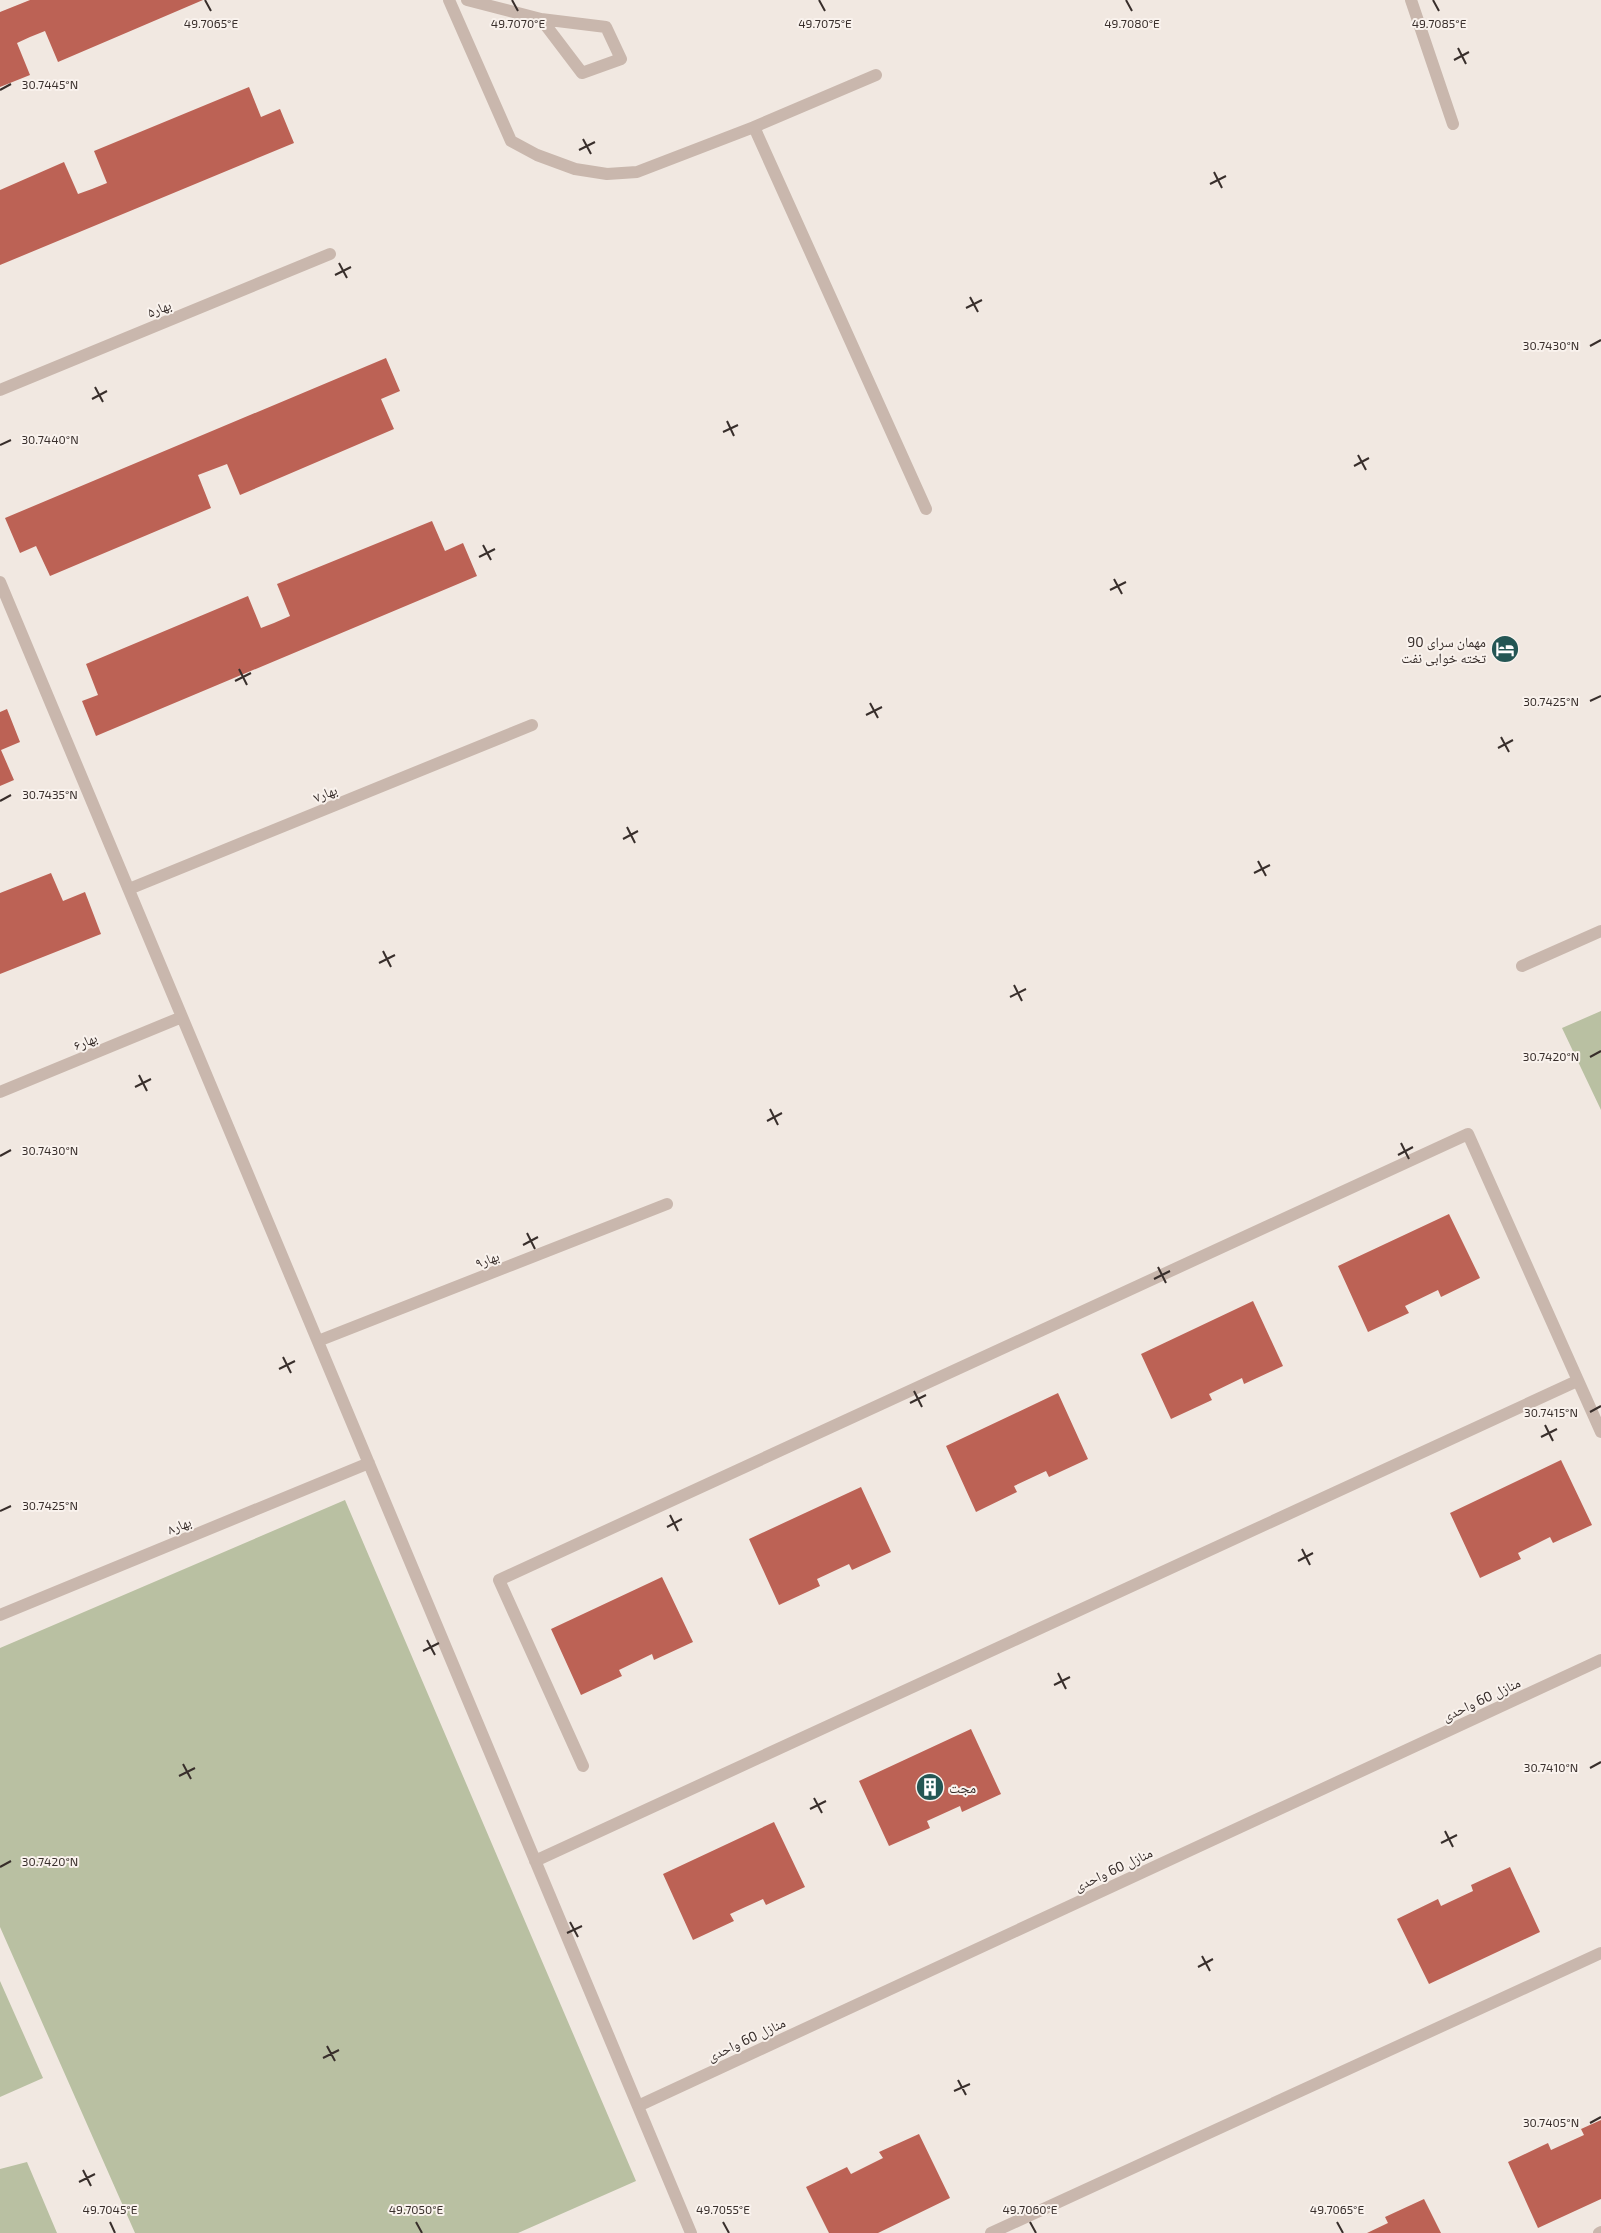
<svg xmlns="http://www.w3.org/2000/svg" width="1601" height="2233" viewBox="0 0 1601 2233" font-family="'Exo 2','Noto Naskh Arabic',sans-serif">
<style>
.green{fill:#b9c0a2}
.building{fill:#bc6255}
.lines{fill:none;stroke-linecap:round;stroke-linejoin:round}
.minor{stroke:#c9b7ad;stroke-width:12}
.ticks{fill:none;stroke:#382e2b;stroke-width:2}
.labels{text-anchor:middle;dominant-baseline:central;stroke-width:4;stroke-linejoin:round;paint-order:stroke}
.street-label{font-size:14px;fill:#382e2b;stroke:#f9f2ed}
.poi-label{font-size:14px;fill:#382e2b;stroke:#f9f2ed;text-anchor:end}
.ticks-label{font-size:12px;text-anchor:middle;fill:#382e2b;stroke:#f9f2ed;stroke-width:4;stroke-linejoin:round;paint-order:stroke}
</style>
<rect width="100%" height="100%" fill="#f1e8e1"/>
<!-- green -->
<path class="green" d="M1601 1011V1110L1562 1028Z
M345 1500 636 2181 518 2233H135L0 1927V1648Z
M0 1981 43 2078 0 2097Z
M27 2162 57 2233H0V2169Z"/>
<!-- building -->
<path class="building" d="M30 0H203L58 62 45 31 30 37 17 43 30 75 0 87V12Z
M249 87 261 117 280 109 294 143 0 265V190L64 162 78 194 92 189 107 183 94 151Z
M386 358 400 391 381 399 394 429 240 495 227 464 198 475 211 508 50 576 36 546 20 553 5 518Z
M432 521 445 551 463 543 477 576 96 736 82 701 98 695 86 664 248 596 261 628 274 623 290 616 277 584Z
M7 709 20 742 1 750 14 780 0 786V712Z
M51 873 63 901 85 892 101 934 0 974V893Z
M1449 1214 1480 1278 1441 1297 1438 1290 1405 1306 1409 1313 1368 1332 1338 1266Z
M1253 1301 1283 1366 1244 1384 1242 1378 1209 1394 1212 1400 1171 1419 1141 1354Z
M1058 1393 1088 1459 1049 1477 1046 1471 1014 1486 1017 1492 976 1512 946 1446Z
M1561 1460 1592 1525 1553 1543 1550 1537 1518 1553 1521 1559 1480 1578 1450 1513Z
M861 1487 891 1552 852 1570 849 1564 817 1579 820 1586 779 1605 749 1539Z
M662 1577 693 1642 654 1660 652 1654 619 1670 622 1676 581 1695 551 1629Z
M971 1729 1001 1794 962 1812 960 1806 927 1821 930 1828 889 1846 859 1781Z
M774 1822 805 1887 766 1905 763 1899 730 1914 734 1921 693 1940 663 1874Z
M1510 1867 1540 1932 1429 1984 1397 1919 1438 1899 1441 1906 1473 1891 1471 1885Z
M1601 2120V2199L1538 2228 1508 2162 1548 2143 1551 2150 1584 2135 1581 2129Z
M919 2134 950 2198 878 2233H829L806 2187 847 2167 851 2174 883 2158 879 2152Z
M1424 2199 1441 2233H1367L1388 2223 1385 2217Z"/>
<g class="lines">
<!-- minor -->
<path class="minor" d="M449 0 511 141 537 155 575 169 607 174 637 172 754 127 876 75
M467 0 541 19 606 27 621 59 582 73 541 19
M1411 0 1453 124
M754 127 926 509
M0 390 330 254
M0 582 691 2233
M129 889 532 725
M1522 966 1601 931
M0 1092 182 1017
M318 1341 667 1204
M0 1615 369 1463
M583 1766 499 1580 1468 1134 1601 1432
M535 1861 1577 1381
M638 2106 1601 1660
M991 2233 1601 1953
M1599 2233 1601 2232"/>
</g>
<!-- ticks -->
<path class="ticks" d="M205 0 211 11M512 0 518 11M819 0 825 11M1126 0 1132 11M1433 0 1439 11M1458 48 1466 64M1454 60 1469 52M0 90 11 84M583 139 591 154M579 150 595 142M1214 172 1222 188M1210 184 1226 176M339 263 347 278M335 275 351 267M970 297 978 312M966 308 982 300M1590 346 1601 340M95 387 103 402M92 399 107 391M727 421 734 436M723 432 738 425M0 445 11 440M1358 455 1366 470M1354 466 1369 458M483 545 491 560M479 557 495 549M1114 579 1122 594M1110 590 1126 582M239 669 247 685M235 681 251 673M1590 701 1601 696M870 703 878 718M866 715 882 707M1501 737 1509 752M1498 748 1513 740M0 801 11 795M627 827 635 843M623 839 638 831M1258 861 1266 876M1254 873 1270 865M383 951 391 967M379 963 395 955M1014 985 1022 1001M1010 997 1026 989M1590 1057 1601 1051M139 1075 147 1091M135 1087 151 1079M770 1109 778 1125M767 1121 782 1113M1401 1143 1409 1159M1398 1155 1413 1147M0 1156 11 1150M527 1233 535 1249M523 1245 538 1237M1158 1267 1166 1283M1154 1279 1170 1271M283 1357 291 1373M279 1369 295 1361M914 1391 922 1407M910 1403 926 1395M1590 1412 1601 1406M1545 1425 1553 1441M1541 1437 1557 1429M0 1511 11 1506M670 1515 678 1531M667 1527 682 1519M1302 1549 1310 1565M1298 1561 1313 1553M427 1640 435 1655M423 1651 439 1643M1058 1673 1066 1689M1054 1685 1070 1677M183 1764 191 1779M1590 1768 1601 1762M179 1776 195 1768M814 1798 822 1813M810 1809 826 1801M1445 1831 1453 1847M1441 1843 1457 1835M0 1867 11 1861M570 1922 578 1937M567 1933 582 1926M1202 1956 1210 1971M1198 1967 1213 1959M327 2046 335 2061M323 2058 339 2050M958 2080 966 2095M954 2091 970 2084M1590 2123 1601 2117M83 2170 91 2186M79 2182 95 2174M110 2222 115 2233M416 2222 422 2233M723 2222 729 2233M1030 2222 1036 2233M1337 2222 1343 2233"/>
<!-- icons -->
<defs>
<symbol id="hotel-disc" viewBox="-11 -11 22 22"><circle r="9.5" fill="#245654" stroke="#f9f2ed"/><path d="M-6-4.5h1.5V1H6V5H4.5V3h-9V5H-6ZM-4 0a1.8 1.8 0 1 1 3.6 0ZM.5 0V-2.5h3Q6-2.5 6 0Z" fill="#fff"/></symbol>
<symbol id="building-disc" viewBox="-11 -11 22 22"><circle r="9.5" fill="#245654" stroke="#f9f2ed"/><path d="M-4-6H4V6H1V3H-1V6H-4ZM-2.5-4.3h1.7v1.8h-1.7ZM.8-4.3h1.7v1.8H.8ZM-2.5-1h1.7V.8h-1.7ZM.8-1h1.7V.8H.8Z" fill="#fff"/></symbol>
</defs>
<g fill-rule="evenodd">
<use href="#hotel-disc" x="1489" y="633" width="32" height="32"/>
<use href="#building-disc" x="914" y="1771" width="32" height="32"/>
</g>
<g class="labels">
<!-- street labels -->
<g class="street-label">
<text transform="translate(159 308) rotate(-22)">بهار۵</text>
<text transform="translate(325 793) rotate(-22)">بهار۷</text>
<text transform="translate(85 1041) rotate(-23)">بهار۶</text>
<text transform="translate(487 1259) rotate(-21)">بهار۹</text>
<text transform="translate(179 1525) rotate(-22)">بهار۸</text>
<text transform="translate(1481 1699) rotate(-25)">منازل 60 واحدی</text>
<text transform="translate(1113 1869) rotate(-25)">منازل 60 واحدی</text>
<text transform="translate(746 2039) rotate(-25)">منازل 60 واحدی</text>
</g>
<!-- poi labels -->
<g class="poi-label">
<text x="1486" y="641">مهمان سرای 90<tspan x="1486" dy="16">تخته خوابی نفت</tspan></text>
<text x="949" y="1787" text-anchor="start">مجت</text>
</g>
</g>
<g class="ticks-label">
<text x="211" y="28">49.7065°E</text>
<text x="518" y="28">49.7070°E</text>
<text x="825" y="28">49.7075°E</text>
<text x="1132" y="28">49.7080°E</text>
<text x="1439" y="28">49.7085°E</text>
<text x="50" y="89">30.7445°N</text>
<text x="1551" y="350">30.7430°N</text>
<text x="50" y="444">30.7440°N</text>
<text x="1551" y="706">30.7425°N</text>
<text x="50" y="799">30.7435°N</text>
<text x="1551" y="1061">30.7420°N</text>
<text x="50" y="1155">30.7430°N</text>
<text x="1551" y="1417">30.7415°N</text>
<text x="50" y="1510">30.7425°N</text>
<text x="1551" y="1772">30.7410°N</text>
<text x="50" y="1866">30.7420°N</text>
<text x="1551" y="2127">30.7405°N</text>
<text x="110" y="2214">49.7045°E</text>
<text x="416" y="2214">49.7050°E</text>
<text x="723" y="2214">49.7055°E</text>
<text x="1030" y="2214">49.7060°E</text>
<text x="1337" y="2214">49.7065°E</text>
</g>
</svg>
